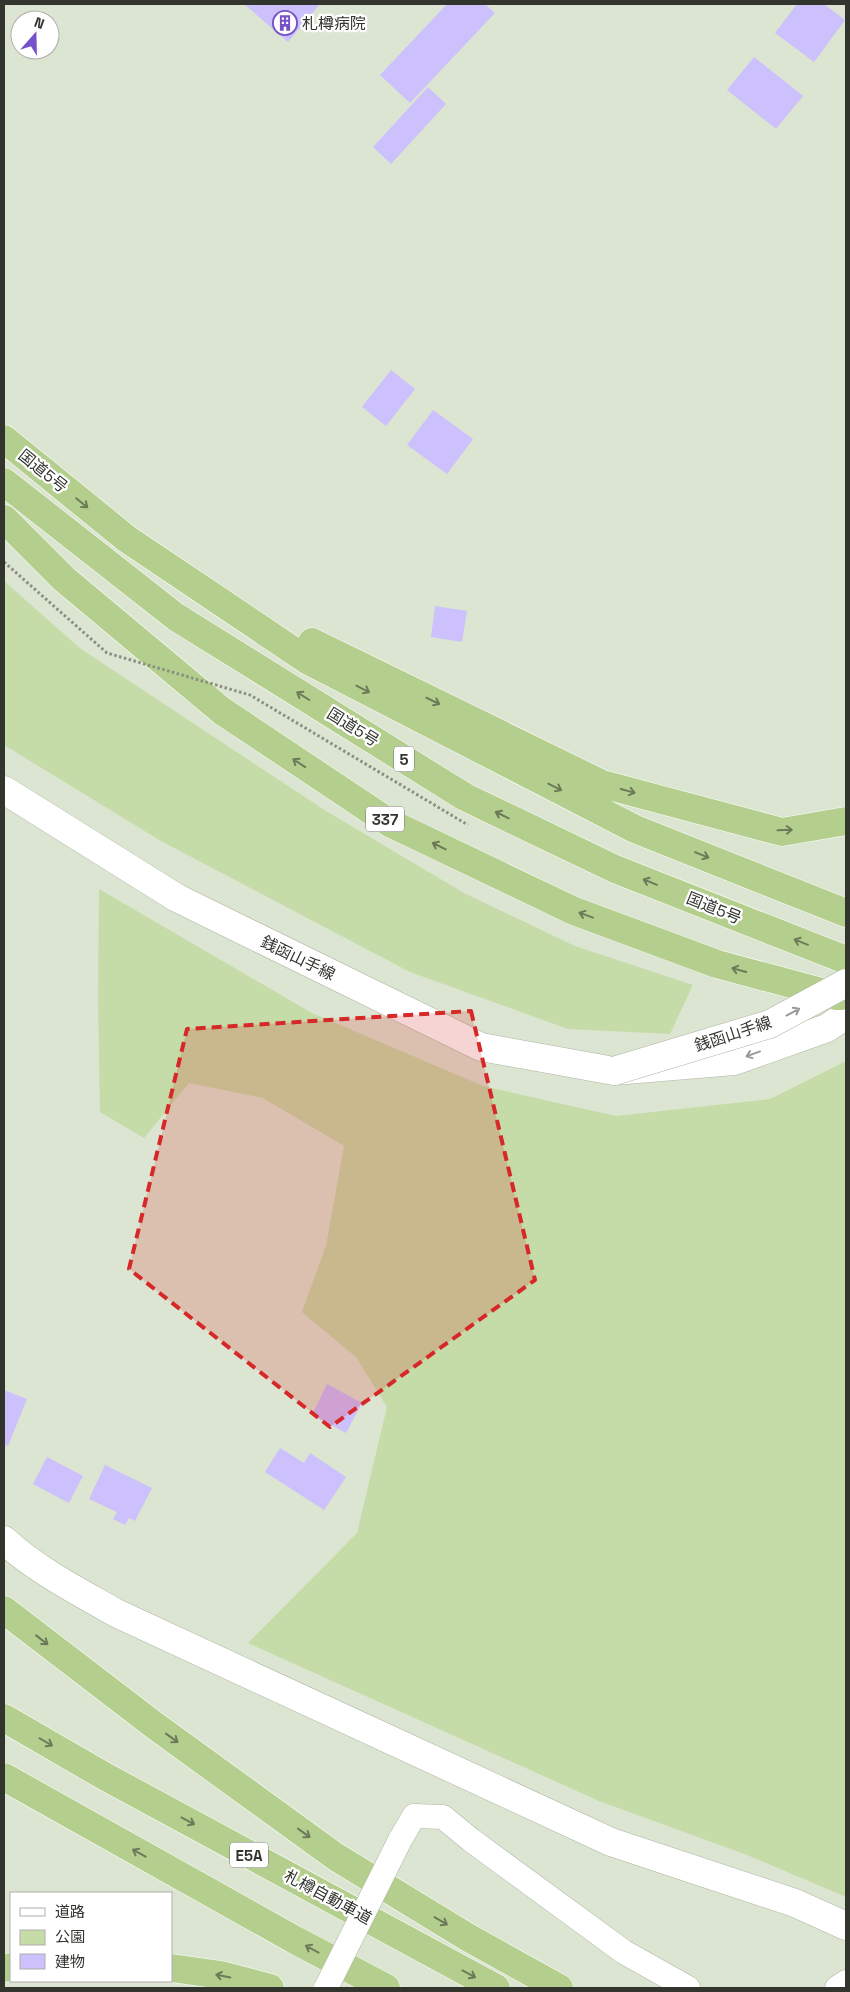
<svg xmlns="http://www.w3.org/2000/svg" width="850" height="1992" viewBox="0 0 850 1992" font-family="'Space Grotesk','Noto Sans JP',sans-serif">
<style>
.green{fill:#c6dca8}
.building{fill:#ccc0fd}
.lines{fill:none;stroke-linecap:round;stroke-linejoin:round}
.street-casing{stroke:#adb5a2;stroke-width:25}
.secondary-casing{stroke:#adb5a2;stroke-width:29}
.highway-casing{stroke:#fff;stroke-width:29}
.street{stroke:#fff;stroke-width:24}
.secondary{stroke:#fff;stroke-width:28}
.highway{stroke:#b4cf8d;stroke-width:28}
.street-bridge-casing{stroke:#adb5a2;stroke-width:25;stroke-linecap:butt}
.secondary-bridge-casing{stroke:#adb5a2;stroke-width:29;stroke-linecap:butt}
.path-bridge{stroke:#898f81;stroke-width:3;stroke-dasharray:2.5 2.5;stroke-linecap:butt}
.street-bridge{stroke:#fff;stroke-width:24}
.secondary-bridge{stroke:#fff;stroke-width:28}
.oneway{stroke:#6c7a59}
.oneway2{stroke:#989a96}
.marked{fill:#d62828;fill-opacity:0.2;stroke:#d62828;stroke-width:4;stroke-dasharray:10 6;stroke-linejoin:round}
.labels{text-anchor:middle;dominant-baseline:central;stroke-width:4.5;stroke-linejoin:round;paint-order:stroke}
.shield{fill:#fff;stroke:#70726d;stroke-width:1}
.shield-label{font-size:15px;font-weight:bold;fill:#32352e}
.poi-label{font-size:16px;fill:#32352e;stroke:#fff;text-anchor:start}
.street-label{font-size:16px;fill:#32352e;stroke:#fff}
</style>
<rect width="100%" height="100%" fill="#dce5d1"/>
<!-- green -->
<path class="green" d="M4 581 81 649 326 811 464 893 575 946 693 985 670 1034 568 1029 410 972 161 841 4 745Z
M99 889 312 1013 483 1086 616 1116 770 1099 846 1061V1897L747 1855 599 1801 248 1643 357 1533 387 1407 356 1357 302 1312 326 1246 344 1146 263 1098 189 1083 144 1138 100 1112 98 999Z"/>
<!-- building -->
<path class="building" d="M244 4H320L288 42Z
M447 4H485L495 13 410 103 380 75Z
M797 4H824L845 20 814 62 775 33Z
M754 57 803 96 776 129 727 90Z
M428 87 446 104 391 164 373 147Z
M391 370 415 389 386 426 362 407Z
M433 410 473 439 447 474 407 445Z
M435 606 467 611 462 642 431 637Z
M327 1384 362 1403 346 1433 312 1415Z
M4 1390 27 1399 8 1446 4 1444Z
M280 1448 304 1463 310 1453 346 1477 324 1510 265 1472Z
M47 1457 83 1476 69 1503 33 1484Z
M105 1465 152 1488 135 1521 129 1518 125 1525 113 1519 117 1512 89 1499Z"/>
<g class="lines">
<defs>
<path id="street" d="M400 1840 414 1816 443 1817 471 1840 624 1952 688 1988
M837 1988 846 1982"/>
<path id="secondary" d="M4 790 177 898 481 1047 614 1071 734 1061 827 1028 846 1015
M4 1540C36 1570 78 1591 116 1613L611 1842 795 1903 846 1926"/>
<path id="highway" d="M4 439 127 539 307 660 635 829 846 913
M4 482 176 617 465 797 615 869 846 960
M4 519 64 579 222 711 390 823 574 911 717 964 836 996H842
M312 642 602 784 782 832 846 821
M4 1610 154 1725 336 1857 469 1938 559 1988
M4 1718 106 1777 496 1988
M4 1777 295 1940 386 1988
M4 1968 11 1967
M171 1968 221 1975 270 1988"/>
</defs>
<!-- street casing -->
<use href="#street" class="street-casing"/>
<!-- secondary casing -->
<use href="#secondary" class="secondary-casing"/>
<!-- highway casing -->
<use href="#highway" class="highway-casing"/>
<!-- street -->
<use href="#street" class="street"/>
<!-- secondary -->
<use href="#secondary" class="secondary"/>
<!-- highway -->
<use href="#highway" class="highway"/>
<defs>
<path id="street-bridge" d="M326 1988 400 1840"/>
<path id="secondary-bridge" d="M614 1071 770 1024 846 983"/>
</defs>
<!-- street-bridge casing -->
<use href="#street-bridge" class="street-bridge-casing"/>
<!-- secondary-bridge casing -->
<use href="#secondary-bridge" class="secondary-bridge-casing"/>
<!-- path-bridge -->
<path class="path-bridge" d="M4 562 107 653 250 695 468 825"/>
<!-- street-bridge -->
<use href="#street-bridge" class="street-bridge"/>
<!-- secondary-bridge -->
<use href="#secondary-bridge" class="secondary-bridge"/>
</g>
<!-- one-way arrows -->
<defs><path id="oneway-shaft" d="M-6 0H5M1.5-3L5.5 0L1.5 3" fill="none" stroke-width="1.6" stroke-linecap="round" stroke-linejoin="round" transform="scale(1.25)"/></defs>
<g class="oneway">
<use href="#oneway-shaft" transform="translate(82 503) rotate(39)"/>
<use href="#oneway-shaft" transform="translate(363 689) rotate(27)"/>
<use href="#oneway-shaft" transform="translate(303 696) rotate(-148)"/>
<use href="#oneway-shaft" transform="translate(433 701) rotate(26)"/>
<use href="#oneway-shaft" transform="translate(299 763) rotate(-146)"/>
<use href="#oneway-shaft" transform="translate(555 787) rotate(27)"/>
<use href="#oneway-shaft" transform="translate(628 791) rotate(15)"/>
<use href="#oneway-shaft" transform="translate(502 815) rotate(-154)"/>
<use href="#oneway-shaft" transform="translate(785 830) rotate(-2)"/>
<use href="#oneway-shaft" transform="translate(439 846) rotate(-154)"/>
<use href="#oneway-shaft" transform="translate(702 855) rotate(22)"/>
<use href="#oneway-shaft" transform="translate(650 882) rotate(-158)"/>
<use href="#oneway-shaft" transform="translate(586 915) rotate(-160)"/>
<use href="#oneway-shaft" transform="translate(801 942) rotate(-158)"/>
<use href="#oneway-shaft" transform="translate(739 970) rotate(-165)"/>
<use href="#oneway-shaft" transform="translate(42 1640) rotate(38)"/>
<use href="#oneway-shaft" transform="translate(172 1738) rotate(36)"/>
<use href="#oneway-shaft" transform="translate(46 1742) rotate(30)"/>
<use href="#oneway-shaft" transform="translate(188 1821) rotate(28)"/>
<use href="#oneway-shaft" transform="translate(304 1833) rotate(36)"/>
<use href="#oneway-shaft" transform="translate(139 1853) rotate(-151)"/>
<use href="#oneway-shaft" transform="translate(441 1921) rotate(31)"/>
<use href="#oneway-shaft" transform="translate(312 1949) rotate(-152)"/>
<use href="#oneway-shaft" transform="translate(469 1974) rotate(28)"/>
<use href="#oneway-shaft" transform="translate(223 1976) rotate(-168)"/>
</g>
<g class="oneway2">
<use href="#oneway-shaft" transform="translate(793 1012) rotate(-28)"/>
<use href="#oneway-shaft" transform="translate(753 1054) rotate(160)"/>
</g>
<!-- marked area -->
<path class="marked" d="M471 1011 535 1280 330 1427 129 1269 187 1029Z"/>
<!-- icons -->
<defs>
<symbol id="building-ring" viewBox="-11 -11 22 22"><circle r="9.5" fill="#fff" stroke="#7751ca" stroke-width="1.5"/><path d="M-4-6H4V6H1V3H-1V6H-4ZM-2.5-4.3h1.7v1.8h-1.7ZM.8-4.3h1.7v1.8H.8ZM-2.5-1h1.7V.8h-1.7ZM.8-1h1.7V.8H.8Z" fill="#7751ca"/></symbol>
</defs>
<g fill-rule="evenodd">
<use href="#building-ring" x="271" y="9" width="28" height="28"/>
</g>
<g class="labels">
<!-- shield labels -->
<g class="shield">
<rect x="394" y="746.5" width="20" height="25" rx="4"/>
<rect x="366" y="806.5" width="38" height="25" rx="4"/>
<rect x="230" y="1842.5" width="38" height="25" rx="4"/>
</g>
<g class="shield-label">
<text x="404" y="759">5</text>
<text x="385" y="819">337</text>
<text x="249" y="1855">E5A</text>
</g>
<!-- poi labels -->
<g class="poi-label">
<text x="302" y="23">札樽病院</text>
</g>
<!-- street labels -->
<g class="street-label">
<text transform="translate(43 471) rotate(39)">国道5号</text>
<text transform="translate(353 727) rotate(32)">国道5号</text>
<text transform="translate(714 908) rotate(22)">国道5号</text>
<text transform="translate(298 958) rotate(26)">銭函山手線</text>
<text transform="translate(733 1034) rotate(-18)">銭函山手線</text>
<text transform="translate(328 1897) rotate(28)">札樽自動車道</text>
</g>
</g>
<!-- border -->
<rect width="850" height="1992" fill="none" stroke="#32352e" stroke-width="10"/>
<!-- legend -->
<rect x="10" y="1892" width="162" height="90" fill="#ffffff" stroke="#adaeab"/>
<rect x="20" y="1908" width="25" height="8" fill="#ffffff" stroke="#adaeab"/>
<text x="55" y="1917" font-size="15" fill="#32352e">道路</text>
<rect x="20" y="1930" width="25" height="15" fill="#c6dca8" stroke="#adaeab"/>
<text x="55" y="1942" font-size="15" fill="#32352e">公園</text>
<rect x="20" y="1954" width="25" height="15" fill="#ccc0fd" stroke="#adaeab"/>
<text x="55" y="1967" font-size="15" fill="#32352e">建物</text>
<!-- north arrow -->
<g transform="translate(35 35) rotate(20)"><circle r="24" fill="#ffffff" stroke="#adaeab"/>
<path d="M0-4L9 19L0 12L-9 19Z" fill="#7751ca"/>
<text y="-8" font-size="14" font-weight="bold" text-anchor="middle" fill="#32352e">N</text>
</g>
</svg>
